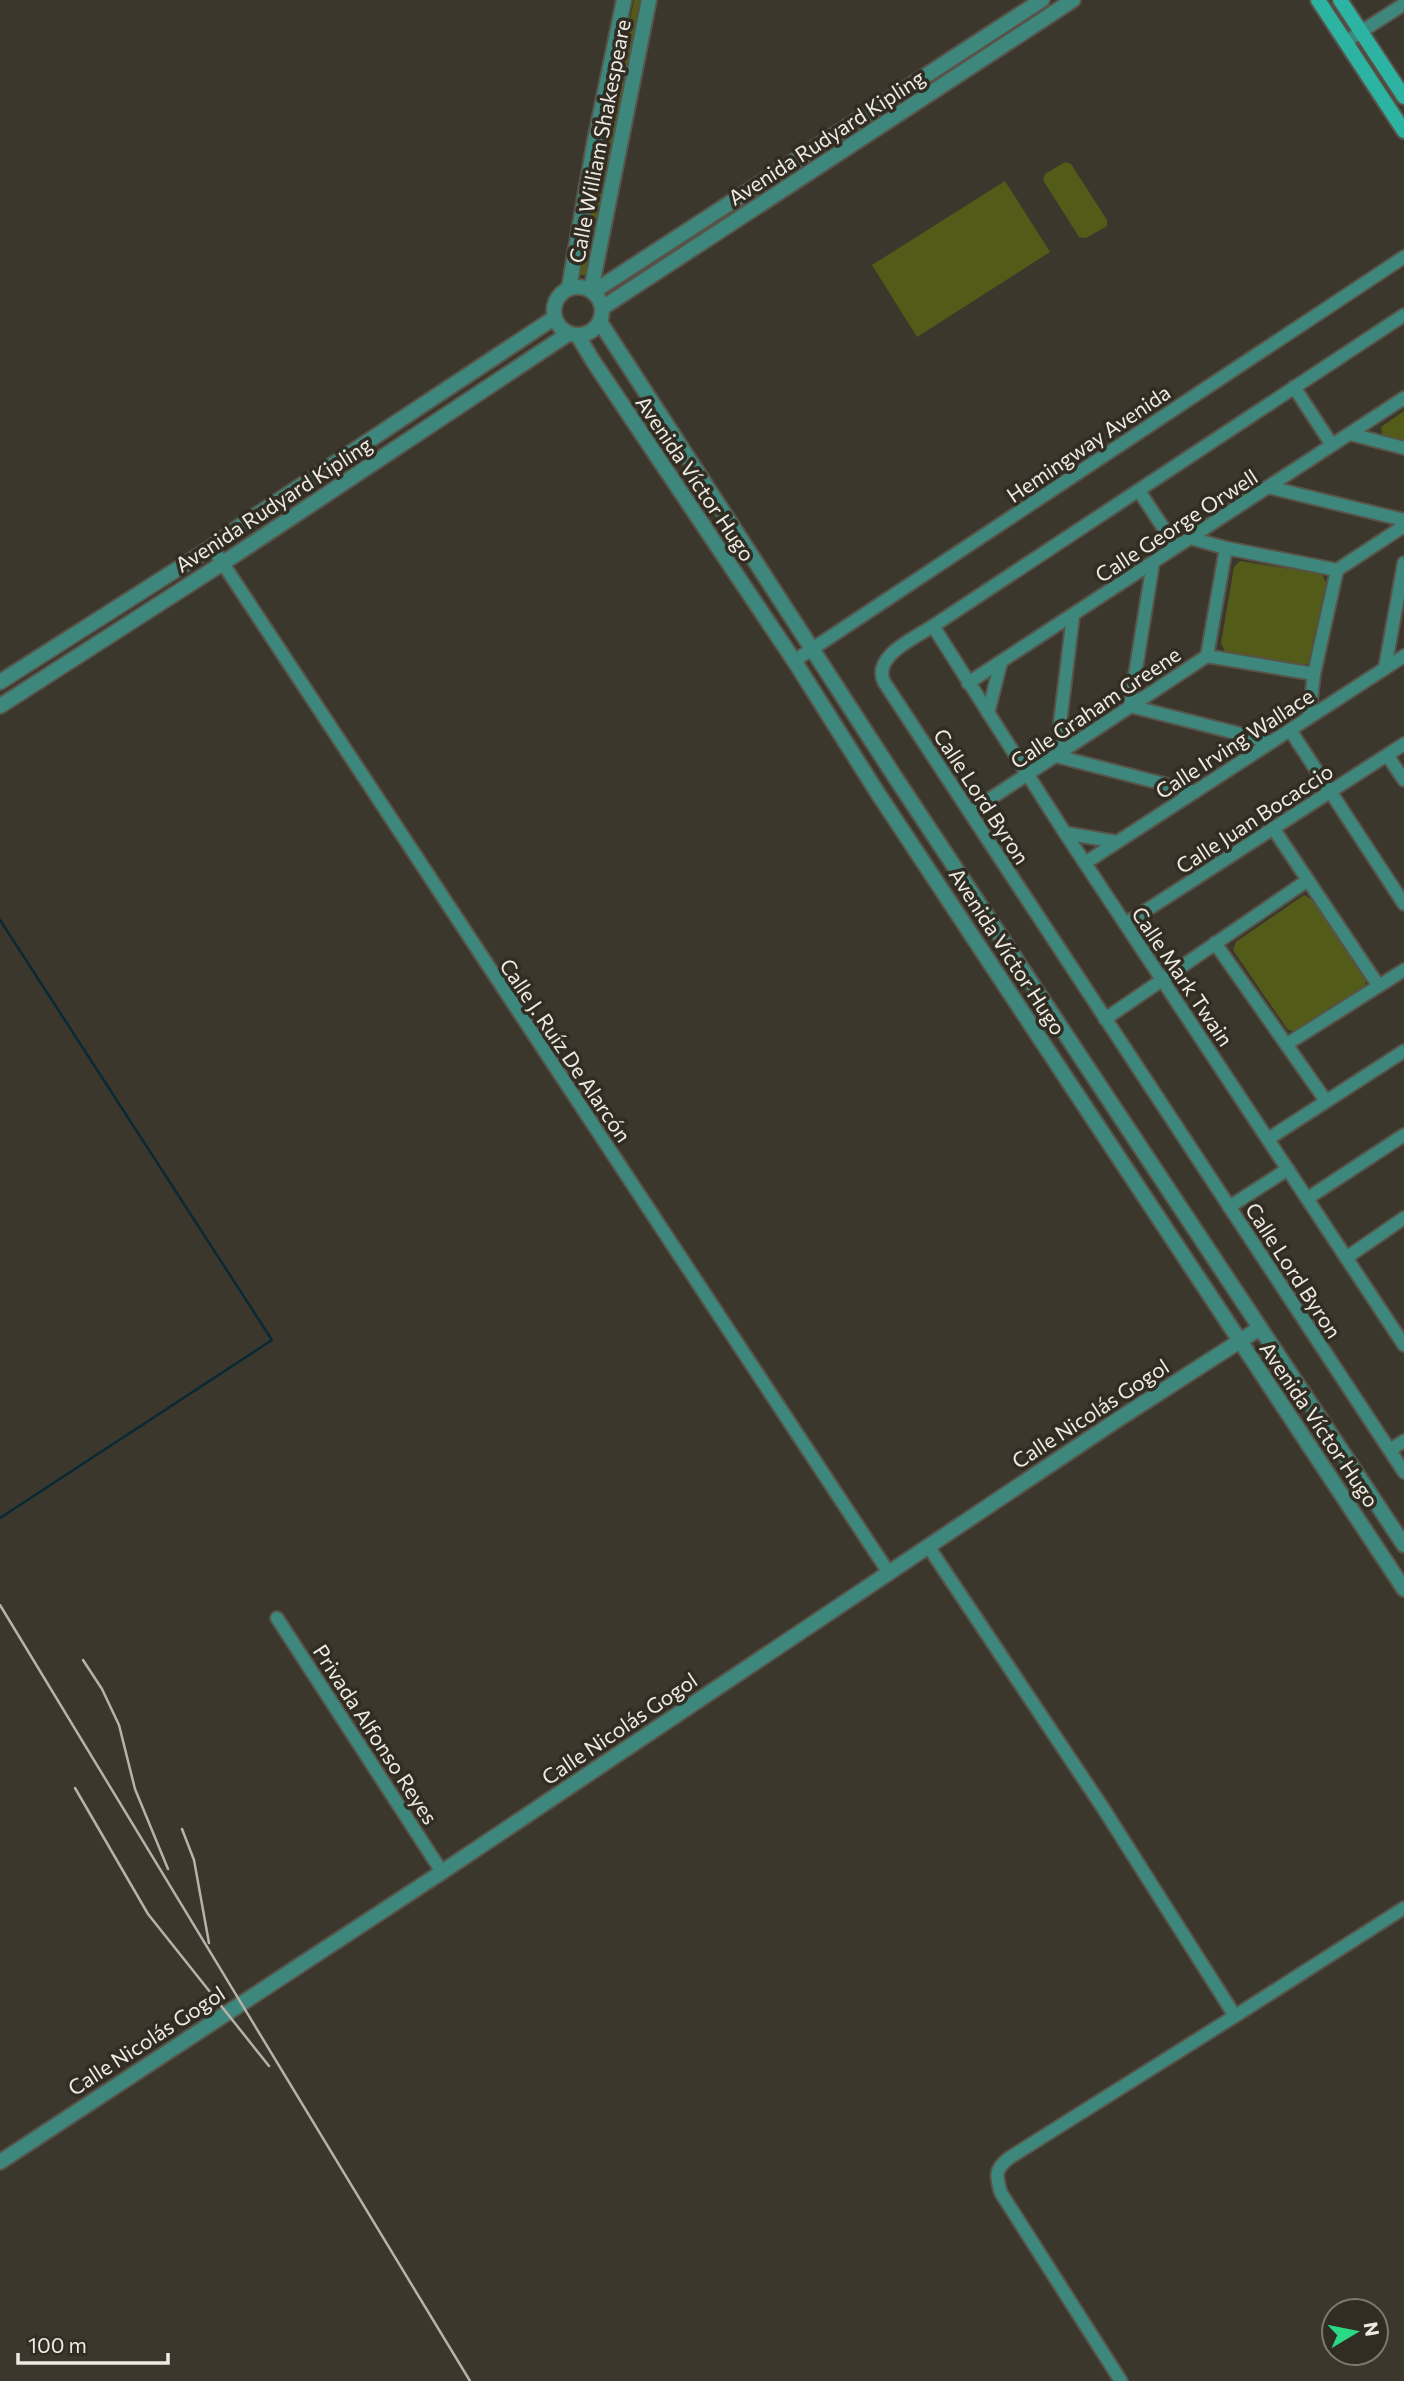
<svg xmlns="http://www.w3.org/2000/svg" width="1404" height="2381" viewBox="0 0 1404 2381" font-family="Commissioner,sans-serif">
<style>
.green{fill:#525c18}
.lines{fill:none;stroke-linecap:round;stroke-linejoin:round}
.stream{stroke:#092935;stroke-width:2.5}
.minor-casing{stroke:#58544a;stroke-width:16}
.tertiary-casing{stroke:#58544a;stroke-width:18}
.secondary-casing{stroke:#58544a;stroke-width:18}
.minor{stroke:#3e877c;stroke-width:12}
.tertiary{stroke:#3e877c;stroke-width:14}
.secondary{stroke:#2db3a2;stroke-width:14}
.rail{stroke:#b6b2aa;stroke-width:2.5}
.labels{text-anchor:middle;dominant-baseline:central;stroke-width:7;stroke-linejoin:round;paint-order:stroke}
.street-label{font-size:21px;fill:#eeeae4;stroke:#322d23}
</style>
<rect width="100%" height="100%" fill="#3c372d"/>
<!-- green -->
<path class="green" d="M634 0H640L586 275H579Z
M1065 162 1071 164 1107 220V226L1086 238 1079 237 1043 180 1045 174Z
M1005 181 1050 252 917 337 872 265Z
M1404 411V443L1383 438 1381 427Z
M1240 561 1322 574 1326 583 1308 664 1302 665 1226 653 1221 643 1234 567Z
M1304 895 1316 902 1366 981 1364 988 1294 1031 1288 1030 1233 950 1236 942Z"/>
<g class="lines">
<!-- stream -->
<path class="stream" d="M0 920 272 1340 0 1518"/>
<defs>
<path id="minor" d="M1345 42 1404 4
M1404 315 933 626C915 638 872 656 884 682L1404 1472
M1294 387 1332 445
M1350 434 1404 448
M1268 487 1404 520
M1139 491 1176 547
M1190 538 1226 548 1337 570 1404 526
M212 547 889 1573
M1153 563 1130 706 1272 742
M1073 616 1056 756 1195 792
M933 626 1065 833 1404 1345
M1207 656 1226 548
M794 661 1404 257
M1385 668 1404 563
M968 683 1404 398
M988 713 1001 662
M1309 717 1314 674 1337 570
M1290 730 1404 904
M1387 755 1404 780
M970 812 1207 656 1314 674
M1273 828 1378 985
M1065 833 1117 842
M1085 863 1404 656
M1125 924 1404 744
M1215 943 1326 1101
M1105 1019 1308 880
M1287 1044 1404 970
M1268 1139 1404 1051
M1308 1198 1404 1135
M1229 1207 1288 1169
M1346 1258 1404 1218
M1390 1450 1404 1441
M928 1546 1103 1808 1235 2016 1404 1908
M277 1618 442 1872
M1121 2381 1001 2193C996 2176 994 2170 1009 2158L1235 2016"/>
<path id="tertiary" d="M554 311a24 24 0 1 1 48 0a24 24 0 1 1-48 0Z
M569 288 594 145 624 0
M591 290 649 0
M593 292 1042 0
M602 308 1073 0
M600 322 897 780 1404 1545
M578 336 593 361 795 662 877 792 1404 1589
M0 682 212 547 240 526 554 318
M0 706 223 563 568 334
M0 2162 442 1872 1117 1420 1260 1328"/>
<path id="secondary" d="M1318 0 1404 131
M1340 0 1404 97"/>
</defs>
<!-- minor casing -->
<use href="#minor" class="minor-casing"/>
<!-- tertiary casing -->
<use href="#tertiary" class="tertiary-casing"/>
<!-- secondary casing -->
<use href="#secondary" class="secondary-casing"/>
<!-- minor -->
<use href="#minor" class="minor"/>
<!-- tertiary -->
<use href="#tertiary" class="tertiary"/>
<!-- secondary -->
<use href="#secondary" class="secondary"/>
<!-- rail -->
<path class="rail" d="M0 1605 470 2381
M83 1660 102 1689 119 1725 135 1789 168 1869
M75 1788 148 1914 269 2066
M182 1829 194 1860 209 1943"/>
</g>
<g class="labels">
<!-- street labels -->
<g class="street-label">
<text transform="translate(826 137) rotate(-33)">Avenida Rudyard Kipling</text>
<text transform="translate(599 141) rotate(-79)">Calle William Shakespeare</text>
<text transform="translate(1088 443) rotate(-34)">Hemingway Avenida</text>
<text transform="translate(696 478) rotate(56)">Avenida Víctor Hugo</text>
<text transform="translate(273 504) rotate(-33)">Avenida Rudyard Kipling</text>
<text transform="translate(1176 525) rotate(-33)">Calle George Orwell</text>
<text transform="translate(1095 707) rotate(-34)">Calle Graham Greene</text>
<text transform="translate(1234 743) rotate(-33)">Calle Irving Wallace</text>
<text transform="translate(982 796) rotate(57)">Calle Lord Byron</text>
<text transform="translate(1254 818) rotate(-33)">Calle Juan Bocaccio</text>
<text transform="translate(1008 951) rotate(57)">Avenida Víctor Hugo</text>
<text transform="translate(1183 976) rotate(56)">Calle Mark Twain</text>
<text transform="translate(566 1050) rotate(56)">Calle J. Ruíz De Alarcón</text>
<text transform="translate(1294 1270) rotate(57)">Calle Lord Byron</text>
<text transform="translate(1090 1413) rotate(-33)">Calle Nicolás Gogol</text>
<text transform="translate(1320 1424) rotate(56)">Avenida Víctor Hugo</text>
<text transform="translate(619 1728) rotate(-34)">Calle Nicolás Gogol</text>
<text transform="translate(376 1734) rotate(57)">Privada Alfonso Reyes</text>
<text transform="translate(146 2040) rotate(-33)">Calle Nicolás Gogol</text>
</g>
</g>
<!-- north arrow -->
<g transform="translate(1355 2332) rotate(80)"><circle r="33" fill="#322d23" stroke="#7d7970" stroke-width="2"/>
<path d="M0-5L12 26L0 18L-12 26Z" fill="#2bd884"/>
<text y="-10" font-size="19" font-weight="bold" text-anchor="middle" fill="#eeeae4">N</text>
</g>
<!-- scale -->
<path d="M18 2353v10h150v-10" fill="none" stroke="#eeeae4" stroke-width="3.5"/>
<text x="28" y="2353" font-size="21" fill="#eeeae4" stroke="#322d23" stroke-width="5" paint-order="stroke">100 m</text>
</svg>
